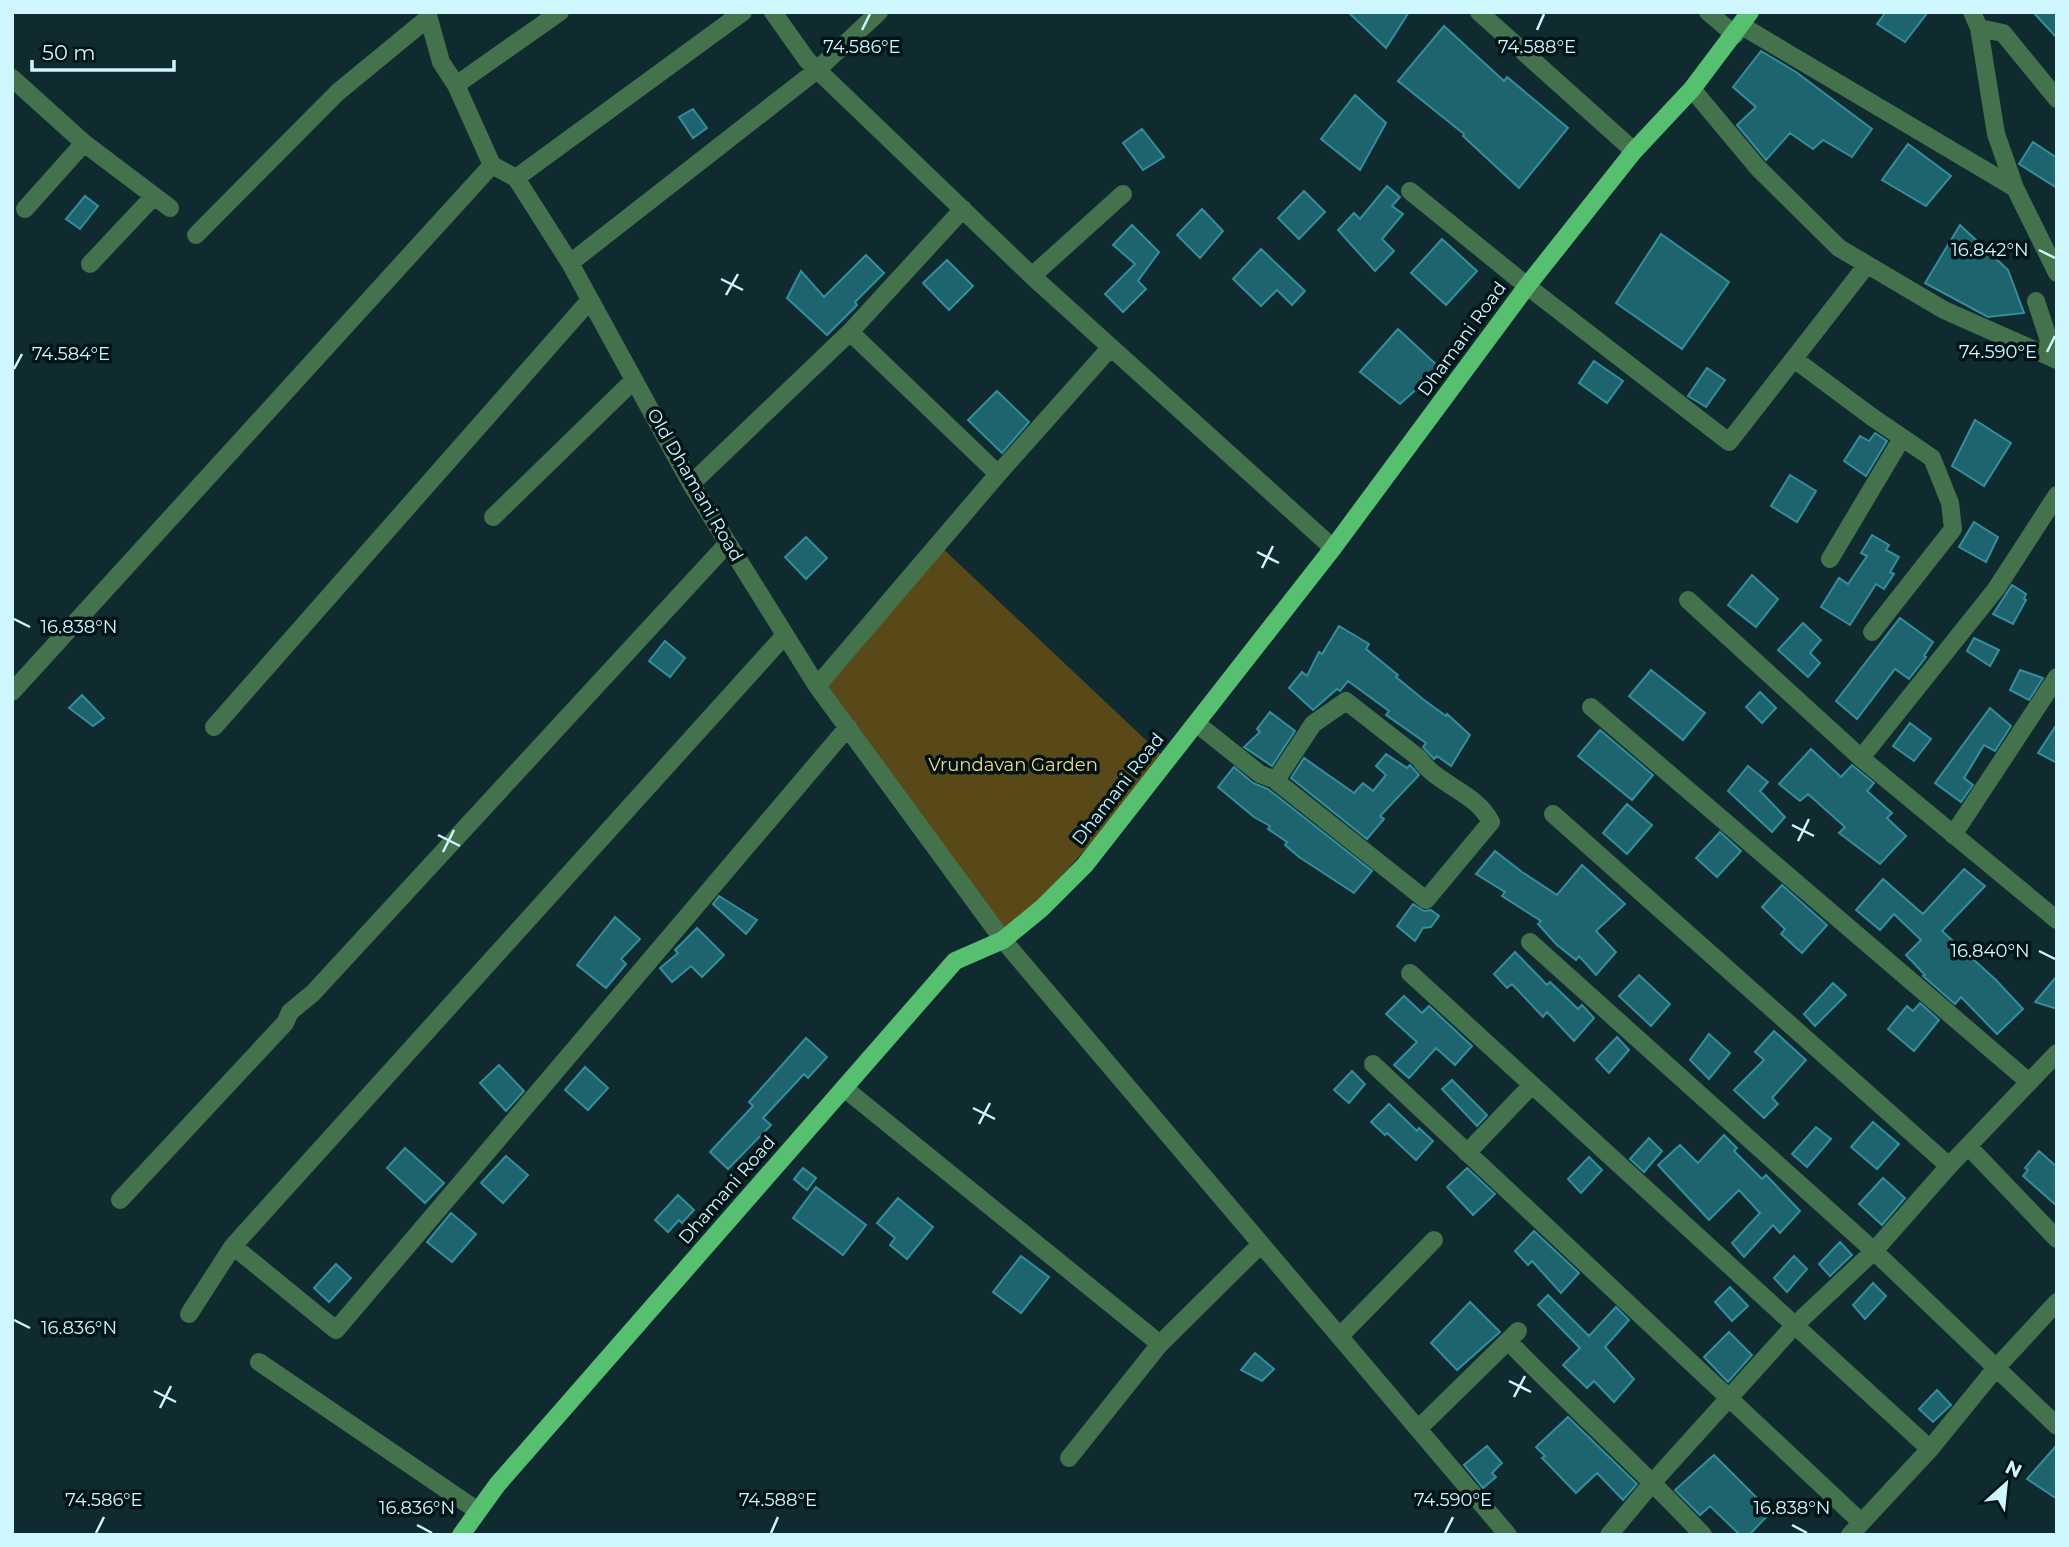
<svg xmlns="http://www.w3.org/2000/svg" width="2069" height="1547" viewBox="0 0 2069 1547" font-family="Montserrat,sans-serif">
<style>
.green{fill:#5a4918}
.building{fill:#1d646e;stroke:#348e9c;stroke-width:2}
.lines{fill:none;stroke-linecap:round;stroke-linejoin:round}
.minor{stroke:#43724d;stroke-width:18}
.major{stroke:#57bf70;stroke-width:18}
.ticks{fill:none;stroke:#cef6fd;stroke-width:2.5}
.labels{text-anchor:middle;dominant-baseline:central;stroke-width:7;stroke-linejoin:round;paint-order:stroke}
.street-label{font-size:18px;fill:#cef6fd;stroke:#001317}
.park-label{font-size:18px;fill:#f9d77c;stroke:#001317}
.ticks-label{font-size:18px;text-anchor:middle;fill:#cef6fd;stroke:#001317;stroke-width:7;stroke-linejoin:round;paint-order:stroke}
</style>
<rect width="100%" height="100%" fill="#0f2b2f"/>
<!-- green -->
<path class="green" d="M938 544 1167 760 1003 940 817 686Z"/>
<!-- building -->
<path class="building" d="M1348 12H1409L1386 48Z
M1886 12H1928L1905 42 1877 24Z
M2033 12H2057V38Z
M1444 26 1504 81 1507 77 1568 128 1519 188 1463 136 1464 134 1398 81Z
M1761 51 1796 72 1872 129 1852 157 1823 140 1813 149 1790 133 1766 160 1737 125 1756 107 1733 87Z
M1355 95 1386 123 1360 170 1321 139Z
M693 109 707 128 693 138 679 117Z
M1142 129 1164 157 1143 170 1123 143Z
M2033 142 2057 158V188L2019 164Z
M1908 144 1951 176 1926 206 1882 180Z
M1387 186 1400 197 1392 206 1403 214 1382 239 1394 251 1375 271 1338 230 1354 213 1360 219Z
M1304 191 1325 212 1299 239 1278 218Z
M85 196 98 206 80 229 66 219Z
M1202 209 1223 231 1200 258 1177 235Z
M1132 225 1159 252 1138 281 1146 289 1123 312 1105 294 1135 264 1113 245Z
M1960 225 2008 270 2024 313 1988 317 1925 283Z
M1661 234 1729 282 1682 349 1616 303Z
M1442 239 1477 271 1446 305 1411 273Z
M1261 249 1305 291 1292 305 1277 290 1261 306 1233 279Z
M866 255 884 273 855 302 857 305 827 335 787 298 801 271 824 297Z
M947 260 973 286 949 310 923 283Z
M1398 329 1440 368 1400 404 1360 372Z
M1594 361 1623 381 1607 403 1579 383Z
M1707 368 1725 380 1706 407 1688 396Z
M997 391 1029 422 1002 453 968 420Z
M1975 420 2011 443 1984 486 1952 466Z
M1875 433 1887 441 1866 476 1844 461 1860 436 1869 441Z
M1790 475 1816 491 1797 522 1771 506Z
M1974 522 1998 537 1986 562 1959 547Z
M1872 535 1889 545 1886 550 1899 557 1890 572 1894 574 1884 589 1876 584 1850 625 1821 607 1839 578 1848 584 1867 556 1861 553Z
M806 537 827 558 806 579 785 557Z
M1752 575 1778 599 1756 627 1728 605Z
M2012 585 2026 594 2024 599 2026 600 2013 624 1993 614Z
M1900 618 1933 642 1924 656 1926 657 1909 679 1895 669 1857 719 1836 701Z
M1803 623 1821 640 1810 653 1820 663 1808 677 1778 650Z
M1339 626 1369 644 1366 649 1398 675 1396 677 1424 700 1446 716 1447 714 1470 735 1451 766 1437 756 1434 759 1423 747 1426 743 1386 715 1389 711 1348 681 1340 691 1337 689 1313 710 1289 688 1302 672 1307 676 1319 652 1322 654Z
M1974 638 1999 650 1990 666 1967 651Z
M665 641 685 658 670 677 649 661Z
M1651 670 1705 713 1683 740 1629 696Z
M2020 670 2043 678 2029 700 2010 690Z
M1760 692 1776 708 1762 723 1746 707Z
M82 695 104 718 93 726 69 708Z
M1990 708 2011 726 1995 751 1984 745 1964 778 1973 785 1961 802 1935 783Z
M1270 712 1295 731 1272 766 1244 747 1260 732 1257 729Z
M1910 723 1931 739 1914 761 1893 746Z
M2057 724V763L2038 753Z
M1600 730 1653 775 1632 800 1578 756Z
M1811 749 1841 777 1852 765 1874 783 1867 791 1892 813 1887 818 1906 836 1880 864 1839 833 1845 827 1808 794 1800 801 1779 784Z
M1386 754 1407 768 1410 765 1419 775 1380 816 1384 819 1367 839 1291 778 1304 758 1354 793 1363 783 1373 791 1386 775 1376 766Z
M1748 766 1768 782 1760 791 1785 817 1772 832 1728 791Z
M1234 767 1253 783 1268 789 1372 871 1354 893 1299 857 1285 845 1287 842 1268 829 1270 826 1254 817 1218 787Z
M1627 804 1652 825 1627 854 1603 833Z
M1720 832 1741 851 1717 877 1696 858Z
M1495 851 1522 872 1557 895 1582 865 1625 904 1596 931 1616 952 1596 975 1579 956 1576 960 1557 945 1538 924 1541 921 1502 896 1505 892 1476 874Z
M1964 869 1985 886 1942 931 1996 980 2023 1009 1997 1034 1961 997 1955 1004 1923 976 1925 975 1906 955 1921 940 1894 914 1880 930 1856 910 1883 879 1923 914Z
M1782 885 1827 925 1802 953 1781 934 1785 929 1762 907Z
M719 896 757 920 746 934 713 904Z
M1413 904 1424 911 1431 910 1439 916 1431 927 1423 928 1415 941 1397 926Z
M615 917 640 939 621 959 626 964 606 988 577 965Z
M697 928 724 955 702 977 691 966 672 982 660 968 678 953 675 950Z
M1515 952 1547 985 1550 982 1578 1009 1582 1005 1594 1018 1574 1041 1547 1012 1543 1017 1512 984 1507 988 1494 974Z
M1639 975 1670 1004 1651 1026 1619 996Z
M2057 976V1009L2035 1002Z
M1833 983 1846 995 1815 1026 1804 1014Z
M1404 996 1422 1013 1429 1006 1472 1046 1455 1065 1436 1048 1409 1078 1394 1065 1417 1042 1386 1014Z
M1920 1003 1939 1020 1914 1051 1888 1029 1907 1006 1913 1011Z
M1774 1031 1806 1060 1772 1098 1778 1104 1764 1118 1734 1090 1764 1060 1755 1052Z
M1709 1034 1730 1053 1709 1079 1690 1060Z
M1617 1037 1629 1050 1609 1073 1596 1059Z
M806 1038 827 1057 808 1078 804 1074 763 1118 771 1125 728 1169 710 1152 753 1106 749 1102Z
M499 1065 524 1091 506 1111 480 1083Z
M585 1067 608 1088 588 1110 565 1090Z
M1352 1071 1365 1084 1349 1103 1334 1090Z
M1452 1080 1487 1115 1477 1126 1442 1089Z
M1389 1104 1417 1131 1419 1128 1433 1141 1416 1160 1387 1133 1385 1135 1371 1122Z
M1873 1122 1899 1144 1877 1169 1851 1147Z
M1816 1127 1831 1139 1807 1167 1792 1154Z
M1724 1135 1737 1148 1734 1151 1762 1179 1766 1175 1800 1211 1780 1233 1773 1225 1744 1257 1732 1243 1760 1213 1739 1190 1709 1220 1658 1165 1680 1145 1698 1163Z
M1649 1138 1662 1151 1644 1172 1630 1159Z
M405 1148 444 1183 425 1203 387 1168Z
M2039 1151 2057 1167V1206L2023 1176 2028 1170 2025 1168Z
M506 1156 528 1175 503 1203 481 1183Z
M1589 1157 1602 1170 1581 1193 1568 1179Z
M803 1168 816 1178 807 1190 794 1179Z
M1467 1168 1495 1194 1473 1215 1447 1187Z
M1883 1178 1905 1198 1882 1225 1859 1204Z
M816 1187 866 1225 843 1255 793 1218Z
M678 1195 694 1210 682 1223 679 1220 668 1232 655 1220Z
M898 1198 933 1227 907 1259 890 1245 895 1238 877 1223Z
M451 1213 476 1234 452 1262 427 1242Z
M1534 1231 1579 1273 1561 1293 1532 1261 1528 1265 1515 1251Z
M1840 1242 1852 1255 1830 1276 1819 1264Z
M1021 1256 1049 1277 1021 1313 993 1292Z
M1794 1256 1807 1269 1787 1292 1774 1278Z
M336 1264 351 1278 329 1302 314 1288Z
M1873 1283 1886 1296 1865 1319 1853 1305Z
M1730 1287 1748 1306 1732 1321 1715 1302Z
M1548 1295 1589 1336 1616 1307 1629 1320 1605 1347 1634 1379 1614 1402 1594 1381 1587 1388 1563 1365 1580 1348 1538 1305Z
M1470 1302 1500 1332 1457 1370 1431 1343Z
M1729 1332 1752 1355 1728 1382 1704 1357Z
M1255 1353 1274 1369 1262 1381 1241 1370Z
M1937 1390 1951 1405 1933 1422 1919 1409Z
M1568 1417 1637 1484 1623 1500 1597 1473 1576 1493 1542 1458 1545 1456 1536 1447Z
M2057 1445V1499L2027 1479Z
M1487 1446 1502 1463 1492 1473 1496 1477 1483 1488 1464 1465Z
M1714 1455 1771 1512 1749 1535H1740L1710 1506 1700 1515 1675 1490Z"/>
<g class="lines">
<!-- minor -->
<path class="minor" d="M427 12 441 62 456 85 492 165 516 178 570 263 691 484 817 686 1003 940 1508 1535
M773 12 807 60 1032 276 1333 548
M1479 12 1634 151
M1708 12 1735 35
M1972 12 1979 28 1996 134 2015 188 2057 273
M1742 26 2015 188
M1979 28 2003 33 2057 99
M12 78 84 143 170 208
M456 85 560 12
M1692 89 1758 168 1839 248 1944 310 2057 360
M516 178 743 12
M1410 191 1527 286 1729 442 1866 266
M25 209 84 143
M963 209 850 332 998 474
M196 235 338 92 428 18
M570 263 817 70 879 12
M90 264 154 196
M1032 276 1123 194
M2036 301 2055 359
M1794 359 1872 417 1932 458 1950 503 1953 529 1872 632
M691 484 850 332
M493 517 634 380
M1830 559 1902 438
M1688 600 1861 758 2057 920
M785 635 233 1246 336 1330 848 727
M817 686 998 474 1111 347
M12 692 492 165
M1591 707 2029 1082
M1196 723 1260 774 1276 780 1313 724 1346 701 1419 758C1437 785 1476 792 1491 822L1426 900 1276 781
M214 727 590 300
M1861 758 1996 589 2057 495
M1553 814 1949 1166
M1953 835 2057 677
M1530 942 1874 1251 2057 1426
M1410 973 1930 1449
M1373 1064 1861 1522
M844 1088 1160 1344 1261 1244
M1968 1146 2057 1239
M1467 1153 1531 1086
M120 1200 285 1023 290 1012 313 993 728 543
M189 1314 233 1246
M1340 1336 1434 1240
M1508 1341C1572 1407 1640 1468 1703 1535
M259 1362 478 1511
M1418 1429 1518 1331
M1069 1458 1160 1344
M1609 1535 1653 1482 1794 1326 1874 1251 1949 1166 2057 1053
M1850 1535 1930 1449 1996 1368 2057 1302"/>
<!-- major -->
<path class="major" d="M461 1535 497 1485 955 961 1003 940 1042 908 1085 865 1333 548 1527 286 1634 151 1692 89 1750 12"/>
</g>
<!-- ticks -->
<path class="ticks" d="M862 30 870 14M1537 30 1544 14M2039 250 2055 258M721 279 743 290M726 295 738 274M2047 352 2055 336M14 369 22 354M1257 552 1279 563M1262 568 1273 546M14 619 30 627M1792 825 1814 836M438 835 460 846M1798 841 1809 819M443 852 454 830M2039 951 2055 959M973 1108 995 1119M979 1124 990 1103M14 1320 30 1328M1509 1381 1531 1392M154 1391 176 1402M1514 1397 1525 1376M160 1408 171 1386M417 1525 432 1533M1792 1525 1807 1533M96 1533 104 1517M771 1533 778 1517M1445 1533 1453 1517"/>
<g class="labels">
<!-- street labels -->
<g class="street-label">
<text transform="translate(1462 339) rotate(-54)">Dhamani Road</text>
<text transform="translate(695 485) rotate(60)">Old Dhamani Road</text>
<text transform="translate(1118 789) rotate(-52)">Dhamani Road</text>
<text transform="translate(727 1190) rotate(-49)">Dhamani Road</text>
</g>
<!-- park labels -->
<g class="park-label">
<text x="1013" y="765">Vrundavan Garden</text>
</g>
</g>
<g class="ticks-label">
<text x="862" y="53">74.586°E</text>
<text x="1537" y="53">74.588°E</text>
<text x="1990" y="256">16.842°N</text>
<text x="1998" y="358">74.590°E</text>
<text x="71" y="360">74.584°E</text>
<text x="79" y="633">16.838°N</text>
<text x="1990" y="957">16.840°N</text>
<text x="79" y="1334">16.836°N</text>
<text x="104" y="1506">74.586°E</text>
<text x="778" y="1506">74.588°E</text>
<text x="1453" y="1506">74.590°E</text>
<text x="417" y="1514">16.836°N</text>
<text x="1792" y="1514">16.838°N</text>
</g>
<!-- border -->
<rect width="2069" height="1547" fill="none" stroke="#cef6fd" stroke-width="28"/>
<!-- north arrow -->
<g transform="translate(2006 1484) rotate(27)" stroke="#001317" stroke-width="5" paint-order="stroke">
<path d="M0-5L12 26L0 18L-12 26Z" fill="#cef6fd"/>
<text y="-10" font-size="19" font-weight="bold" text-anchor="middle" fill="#cef6fd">N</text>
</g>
<!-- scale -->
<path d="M32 60v10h142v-10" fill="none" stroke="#cef6fd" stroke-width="3.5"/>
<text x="42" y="60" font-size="21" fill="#cef6fd" stroke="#001317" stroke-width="5" paint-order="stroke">50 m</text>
</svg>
